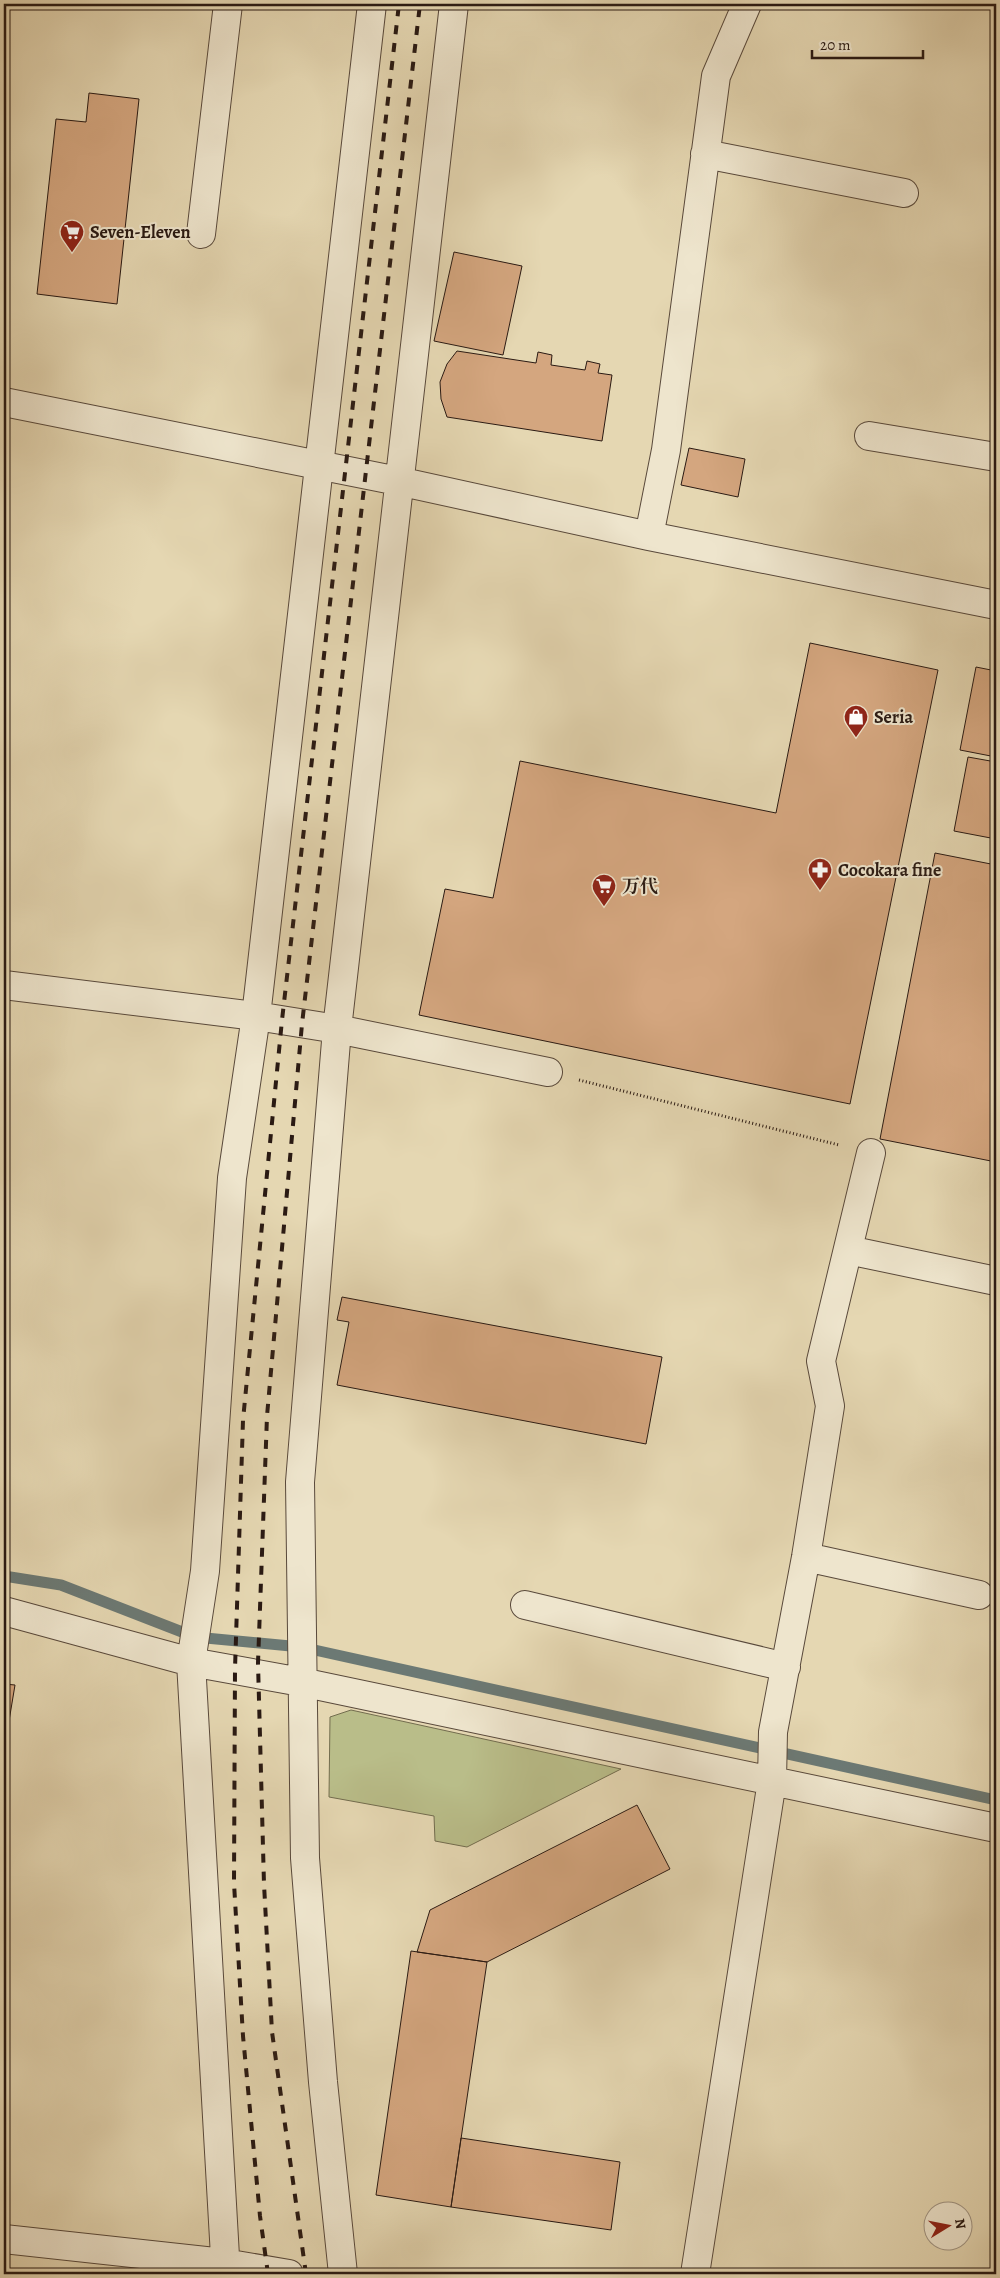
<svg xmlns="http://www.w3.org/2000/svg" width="1000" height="2278" viewBox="0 0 1000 2278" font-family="Alegreya,'Noto Serif JP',serif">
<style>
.green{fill:#b9bd89;stroke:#726c4e}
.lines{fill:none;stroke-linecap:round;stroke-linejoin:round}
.stream{stroke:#6c7974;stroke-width:11}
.building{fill:#d4a67f;stroke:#2a1a13}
.minor-casing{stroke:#59493b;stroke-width:30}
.path{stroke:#2a1a13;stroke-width:3;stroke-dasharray:1 2.5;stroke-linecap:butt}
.minor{stroke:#eee5cd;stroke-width:28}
.rail{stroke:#2a1a13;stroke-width:4;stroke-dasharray:9 9;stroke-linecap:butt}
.labels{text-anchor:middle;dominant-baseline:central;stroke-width:4;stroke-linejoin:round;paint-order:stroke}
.poi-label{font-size:18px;font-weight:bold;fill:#2a1a13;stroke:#eee5cd;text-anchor:start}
</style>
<rect width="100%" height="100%" fill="#e5d7b2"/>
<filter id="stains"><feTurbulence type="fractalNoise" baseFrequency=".004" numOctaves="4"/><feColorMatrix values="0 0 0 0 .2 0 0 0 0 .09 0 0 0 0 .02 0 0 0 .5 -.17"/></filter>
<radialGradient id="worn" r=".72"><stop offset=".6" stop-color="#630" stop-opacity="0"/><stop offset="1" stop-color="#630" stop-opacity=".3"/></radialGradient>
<!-- green -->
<path class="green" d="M351 1710 621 1769 467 1847 435 1841 434 1816 329 1797 330 1717Z"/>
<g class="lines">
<!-- stream -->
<path class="stream" d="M4 1576 61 1585 195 1637 301 1647 996 1800"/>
</g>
<!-- building -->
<path class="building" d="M89 93 139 99 117 304 37 294 56 119 86 122Z
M454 252 522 266 503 355 434 341Z
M457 351 536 363 538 352 552 355 551 365 585 370 587 361 600 364 598 373 612 375 602 441 447 417 441 399 440 382 447 364Z
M689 448 745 459 738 497 681 485Z
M810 643 938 670 850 1104 419 1015 445 889 493 898 520 761 776 813Z
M976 667 996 671V757L960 750Z
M968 757 996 762V839L954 831Z
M935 853 996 865V1162L880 1139Z
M342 1297 662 1357 646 1444 337 1385 349 1322 337 1320Z
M4 1684 15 1685 6 1739H4Z
M637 1805 670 1869 487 1962 417 1952 430 1910Z
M411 1951 487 1962 451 2207 376 2195Z
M461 2138 620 2162 611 2230 451 2207Z"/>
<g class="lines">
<defs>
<path id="minor" d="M372 4 256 1016 232 1178 205 1571 191 1662 301 1682 996 1828
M705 154 904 193
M201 234 228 4
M4 402 398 481 649 536 996 605
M869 436 996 457
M649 536 666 450 716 76 747 4
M4 985 256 1016 337 1029 548 1072
M848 1250 996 1281
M806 1557 979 1595
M525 1605 786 1667
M4 1611 191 1662 226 2274
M4 2239 224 2263 289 2274
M343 2274 323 2082 305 1858 300 1482 337 1029 454 4
M695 2274 772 1781 773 1732 806 1557 830 1406 821 1361 871 1153"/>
</defs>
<!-- minor casing -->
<use href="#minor" class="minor-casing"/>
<!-- path -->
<path class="path" d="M579 1080 839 1145"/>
<!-- minor -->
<use href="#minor" class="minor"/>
<!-- rail -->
<path class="rail" d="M268 2274 260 2216 243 2036 234 1883 235 1669 243 1420 282 1020 399 4
M306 2274 272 2032 264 1884 258 1663 267 1416 302 1024 420 4"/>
</g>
<!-- icons -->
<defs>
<symbol id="supermarket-pin" viewBox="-11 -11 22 30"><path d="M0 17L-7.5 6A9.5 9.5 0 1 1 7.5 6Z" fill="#8f2418" stroke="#eee5cd"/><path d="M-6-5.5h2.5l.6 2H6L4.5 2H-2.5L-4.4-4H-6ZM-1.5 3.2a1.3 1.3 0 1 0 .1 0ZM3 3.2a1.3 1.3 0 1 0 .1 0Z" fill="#fff"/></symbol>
<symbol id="shop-pin" viewBox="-11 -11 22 30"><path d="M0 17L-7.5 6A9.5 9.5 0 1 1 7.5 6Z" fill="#8f2418" stroke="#eee5cd"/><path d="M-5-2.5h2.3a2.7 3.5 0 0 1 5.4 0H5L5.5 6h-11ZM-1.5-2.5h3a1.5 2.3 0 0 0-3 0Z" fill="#fff"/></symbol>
<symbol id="pharmacy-pin" viewBox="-11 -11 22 30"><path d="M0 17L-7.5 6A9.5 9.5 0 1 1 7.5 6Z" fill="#8f2418" stroke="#eee5cd"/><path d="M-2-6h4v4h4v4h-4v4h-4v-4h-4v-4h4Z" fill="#fff"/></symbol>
</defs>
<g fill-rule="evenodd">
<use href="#supermarket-pin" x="58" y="218" width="28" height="38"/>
<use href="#shop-pin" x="842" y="703" width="28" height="38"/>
<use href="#pharmacy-pin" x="806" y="856" width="28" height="38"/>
<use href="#supermarket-pin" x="590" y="872" width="28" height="38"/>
</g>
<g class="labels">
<!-- poi labels -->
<g class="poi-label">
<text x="90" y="232">Seven-Eleven</text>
<text x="874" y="717">Seria</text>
<text x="838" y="870">Cocokara fine</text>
<text x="622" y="886">万代</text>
</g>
</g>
<!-- margin -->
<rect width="1000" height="2278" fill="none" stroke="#e5d7b2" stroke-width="20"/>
<rect x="5" y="5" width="990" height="2268" fill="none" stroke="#2a1a13" stroke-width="2.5"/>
<rect x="10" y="10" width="980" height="2258" fill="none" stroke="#2a1a13"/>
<!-- north arrow -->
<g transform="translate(948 2226) rotate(80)"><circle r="24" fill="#eee5cd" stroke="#a09483"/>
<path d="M0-4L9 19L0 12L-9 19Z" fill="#8f2418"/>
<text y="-8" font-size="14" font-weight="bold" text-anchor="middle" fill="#2a1a13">N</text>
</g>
<!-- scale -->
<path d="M812 50v8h111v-8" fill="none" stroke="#2a1a13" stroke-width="2.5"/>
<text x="820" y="50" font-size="15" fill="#2a1a13" stroke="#eee5cd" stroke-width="4" paint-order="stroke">20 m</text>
<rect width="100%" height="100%" filter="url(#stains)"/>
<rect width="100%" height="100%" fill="url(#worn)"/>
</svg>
